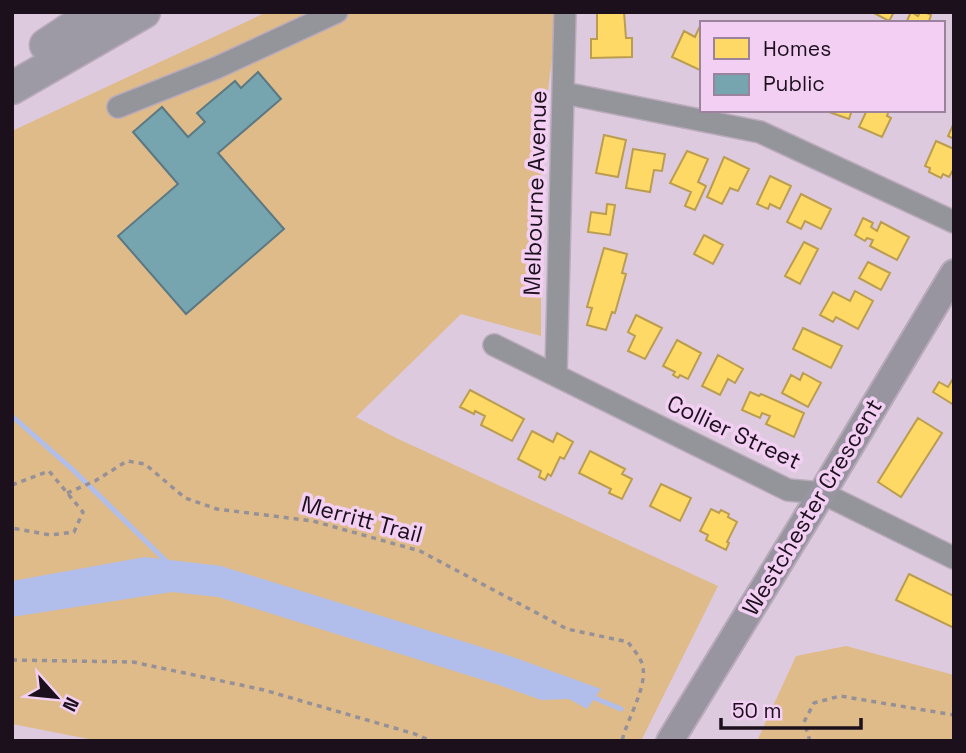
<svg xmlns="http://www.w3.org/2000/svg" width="966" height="753" viewBox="0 0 966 753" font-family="'Space Grotesk',sans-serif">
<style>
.green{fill:#debb88}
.water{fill:#b1bdea}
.homes{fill:#ffd966;stroke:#bb9d50;stroke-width:2}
.public{fill:#76a5af;stroke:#5b7883;stroke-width:2}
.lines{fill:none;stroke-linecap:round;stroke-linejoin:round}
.stream{stroke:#b1bdea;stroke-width:5}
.minor-casing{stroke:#b9aaba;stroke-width:24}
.major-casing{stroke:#b9aaba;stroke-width:30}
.highway-casing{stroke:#b9aaba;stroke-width:35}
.path{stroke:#969199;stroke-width:3.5;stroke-dasharray:5 5;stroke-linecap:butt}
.minor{stroke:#94949b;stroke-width:21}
.major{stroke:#9895a0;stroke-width:26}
.highway{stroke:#9e9aa5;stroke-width:32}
.labels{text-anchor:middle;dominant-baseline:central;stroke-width:7;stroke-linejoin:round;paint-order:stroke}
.street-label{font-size:23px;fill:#1c101d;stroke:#f2cff3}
</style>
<rect width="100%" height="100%" fill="#ddcade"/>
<!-- green -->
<path class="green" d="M267 12H558L541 144V336L461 314 356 417 396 438 718 586 641 741H99L12 724V131Z
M846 646 954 675V741H757L796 656Z"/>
<!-- water -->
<path class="water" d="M145 557 221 566 513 657 601 689 587 709 569 699 541 700 499 685 218 597 172 592 12 617V581Z"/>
<!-- homes -->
<path class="homes" d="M597 12H624L626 38H632V57L591 58V39H597Z
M872 12H894L889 21Z
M911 12 918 16 920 12H925L931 15 929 21 933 23H906Z
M699 28 702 29V71L672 57 684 31 695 37Z
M823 110H852L849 119Z
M867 110H889L887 116 891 118 882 137 859 127Z
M954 123V139L948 136Z
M604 135 626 140 618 177 596 173Z
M936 141 954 149V168L949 177 943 174 941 178 929 172 930 168 925 166Z
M633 149 665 154 662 171 654 170 650 192 626 188Z
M687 151 708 159 698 182 706 186 695 210 685 206 691 192 670 183Z
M724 157 749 169 738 191 730 188 722 204 707 197Z
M770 176 791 186 780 209 770 204 768 209 757 204Z
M801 194 831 209 821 229 805 221 801 229 787 222Z
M607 204 615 205 610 235 588 232 591 212 606 214Z
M863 218 873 223 871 227 877 231 881 222 909 237 897 260 870 246 873 240 867 238 865 241 855 235Z
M704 235 723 245 713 264 694 254Z
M804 242 818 249 800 284 785 276Z
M604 248 627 254 622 273 626 274 615 313 612 312 606 330 587 325 592 308 587 307Z
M868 262 890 273 881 290 859 278Z
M855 291 873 301 858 329 836 317 833 322 820 315 833 292 850 301Z
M636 315 662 328 645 359 628 351 635 336 628 332Z
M803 328 842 346 831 368 793 349Z
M677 340 701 353 688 379 680 375 678 378 673 375 675 372 663 366Z
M718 355 743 369 735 383 728 379 720 395 702 386Z
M803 373 821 383 808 407 782 393 791 375 800 380Z
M954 377V405L933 392 939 382 948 387Z
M470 390 524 419 512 441 481 425 485 416 475 411 474 414 460 407Z
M750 392 759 396 761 394 804 413 794 437 766 424 770 416 762 413 760 418 742 410Z
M918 418 942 433 901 497 878 482Z
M532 431 553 442 557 433 573 442 564 459 560 457 551 476 548 474 545 480 539 477 541 471 518 459Z
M590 451 625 469 622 474 632 479 622 499 609 493 611 489 579 473Z
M661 484 691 498 680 521 650 506Z
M711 509 719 513 721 510 729 514 728 517 737 522 727 542 729 543 726 550 706 540 708 535 700 531Z
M909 574 954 596V628L896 600Z"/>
<!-- public -->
<path class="public" d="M258 72 281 99 218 153 284 229 186 314 118 236 178 184 133 132 162 107 188 137 205 122 197 113 235 81 241 88Z"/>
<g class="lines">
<!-- stream -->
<path class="stream" d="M12 416 72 469 168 563
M590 696 621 709"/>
<defs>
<path id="minor" d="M564 93 760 132 954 222
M118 107 216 68 337 12
M494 345 788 490 822 493 954 558
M556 374 565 12"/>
<path id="major" d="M670 741 822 493 954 273"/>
<path id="highway" d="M46 45 96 12
M12 88 144 12"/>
</defs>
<!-- minor casing -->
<use href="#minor" class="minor-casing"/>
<!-- major casing -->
<use href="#major" class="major-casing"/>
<!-- highway casing -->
<use href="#highway" class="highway-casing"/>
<!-- path -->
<path class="path" d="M12 485 49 471 83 512 74 532 50 535 12 528
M67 493 95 481 127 461 145 464 185 498 217 509 313 521 420 551 567 629 628 642C632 648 638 654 641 661 651 682 627 718 622 741
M12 660 133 662 264 690 415 734 431 741
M810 741 804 722 814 703 840 696 954 715"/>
<!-- minor -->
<use href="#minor" class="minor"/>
<!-- major -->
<use href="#major" class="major"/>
<!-- highway -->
<use href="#highway" class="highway"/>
</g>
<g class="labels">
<!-- street labels -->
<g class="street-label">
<text transform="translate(535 193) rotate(-88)">Melbourne Avenue</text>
<text transform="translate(734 432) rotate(25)">Collier Street</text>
<text transform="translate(812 507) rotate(-59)">Westchester Crescent</text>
<text transform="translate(362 519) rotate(15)">Merritt Trail</text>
</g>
</g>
<!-- border -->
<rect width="966" height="753" fill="none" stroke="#1c101d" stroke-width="28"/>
<!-- legend -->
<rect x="700" y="21" width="245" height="91" fill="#f2cff3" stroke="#9c839d" stroke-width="2"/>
<rect x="714" y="38" width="35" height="21" fill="#ffd966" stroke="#9c839d" stroke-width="2"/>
<text x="763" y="56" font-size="21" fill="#1c101d">Homes</text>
<rect x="714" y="74" width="35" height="21" fill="#76a5af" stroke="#9c839d" stroke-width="2"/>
<text x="763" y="91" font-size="21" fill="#1c101d">Public</text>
<!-- north arrow -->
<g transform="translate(56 697) rotate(117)" stroke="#f2cff3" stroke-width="5" paint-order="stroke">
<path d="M0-5L12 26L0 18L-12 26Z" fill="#1c101d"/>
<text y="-10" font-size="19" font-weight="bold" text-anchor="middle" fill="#1c101d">N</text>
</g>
<!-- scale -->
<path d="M721 718v10h140v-10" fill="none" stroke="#1c101d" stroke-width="3.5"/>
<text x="732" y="718" font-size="21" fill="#1c101d" stroke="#f2cff3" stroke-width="5" paint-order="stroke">50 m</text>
</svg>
